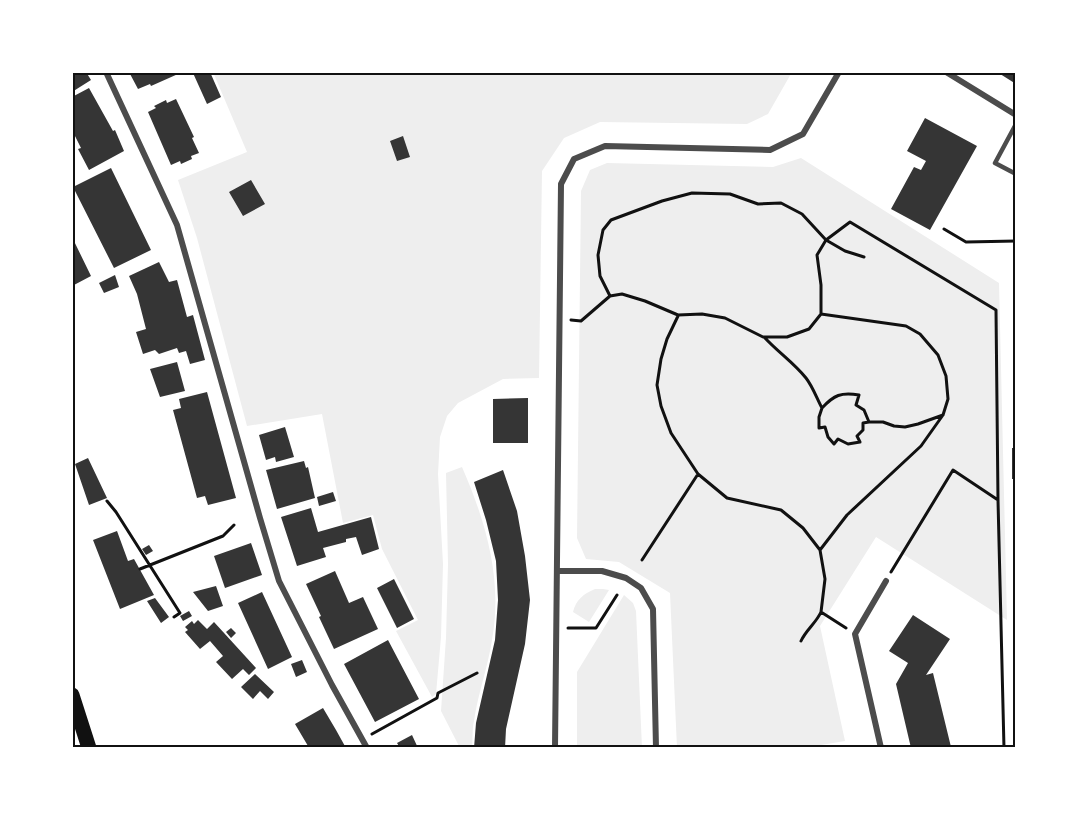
<svg xmlns="http://www.w3.org/2000/svg" width="1088" height="820" viewBox="0 0 1088 820" font-family="'Titillium Web',sans-serif">
<style>
.green{fill:#eee}
.building{fill:#353535}
.lines{fill:none;stroke-linecap:round;stroke-linejoin:round}
.path{stroke:#111;stroke-width:3}
.service{stroke:#4c4c4c;stroke-width:4.5}
.minor{stroke:#4c4c4c;stroke-width:6}
.primary{stroke:#111;stroke-width:15}
.neatline{fill:none;stroke:#111;stroke-width:2}
</style>
<rect width="100%" height="100%" fill="#fff"/>
<!-- green -->
<path class="green" d="M213 72H792L768 114 747 124 600 122 564 138 542 171 539 378 503 379 458 403 447 416 440 437 438 474 443 564 441 637 436 694 432 697 396 631 418 620 382 549 373 515 343 523 322 414 247 426 197 238 178 180 247 152Z
M801 158 999 283 1007 620 876 537 820 626 845 741 803 748H677L670 593 619 562 586 559 577 538 581 191 590 170 607 163 773 167Z
M462 467C486 522 503 580 492 640 488 667 478 693 474 721 472 729 473 739 472 748H460L441 711 446 638 448 564 446 473Z
M595 589H603L609 590 589 622 573 612C576 600 583 594 595 589Z
M624 595 633 603 636 611 642 748H577V672Z"/>
<!-- building -->
<path class="building" d="M72 72H86L91 80 72 92Z
M129 72H177L178 74 151 86 150 84 138 89Z
M195 72H210L221 97 207 104 193 73Z
M997 72H1016V84Z
M89 88 113 131 115 130 124 151 89 170 78 149 81 148 74 134 72 135V97Z
M176 99 194 137 192 138 199 153 191 156 192 159 181 164 180 161 171 165 148 112 156 108 154 106 166 100 167 103Z
M925 118 977 146 930 230 891 209 914 167 921 170 926 161 907 151Z
M403 136 410 157 397 161 390 141Z
M111 168 151 250 114 268 73 187Z
M251 180 265 204 243 216 229 192Z
M72 237 91 276 74 285 72 281Z
M159 262 169 282 177 280 187 317 193 315 205 360 190 364 186 351 179 353 177 348 159 354 155 350 143 354 136 332 146 329 137 294 129 276Z
M1013 269H1016V301H1014Z
M115 275 119 287 104 293 99 283Z
M177 362 185 391 160 397 150 369Z
M207 392 236 498 208 505 205 496 197 498 173 410 181 408 179 399Z
M528 398V443H493V399Z
M285 427 294 457 276 462 275 457 266 460 259 435Z
M1012 448H1016V479H1012Z
M88 458 107 498 89 505 75 464Z
M304 461 306 468 308 467 315 498 277 509 266 470Z
M503 470 517 511 525 556 530 600 525 644 506 729 505 748H474L476 723 495 640 498 600 496 561 486 520 474 482Z
M333 492 336 501 319 506 317 497Z
M311 508 318 532 371 517 379 549 362 555 356 537 346 539V542L323 548 326 557 297 566 281 517Z
M117 531 128 561 134 559 154 595 120 609 93 540Z
M251 543 262 575 225 588 214 556Z
M149 545 153 551 146 555 142 549Z
M335 571 349 603 363 597 378 629 334 649 319 617 321 616 306 584Z
M394 579 414 619 397 628 377 588Z
M216 586 223 606 208 611 193 592Z
M262 592 292 657 268 669 238 603Z
M155 598 169 617 161 623 147 601Z
M189 611 192 616 183 621 180 616Z
M913 615 950 639 926 675 933 673 951 747 945 748H911L896 684 908 663 889 651Z
M198 620 207 629 214 622 256 668 249 675 243 669 232 679 216 662 223 656 210 641 200 649 185 632 188 630 185 627 192 621 194 624Z
M1013 625H1016V656H1013Z
M231 628 236 633 231 638 226 632Z
M388 640 419 699 375 722 344 664Z
M302 660 307 672 296 677 291 664Z
M255 674 274 692 268 699 260 691 253 699 241 687Z
M323 708 336 730 346 748H309L308 746 295 724Z
M412 735 418 748H400L397 743Z"/>
<g class="lines">
<!-- path -->
<path class="path" d="M944 229 966 242 1016 241
M610 296 600 276 598 255 603 230 611 220 662 201 692 193 730 194 758 204 781 203 802 214 826 240 845 251 864 257
M678 316 667 339 661 359 657 385 661 406 671 433 698 474 727 498 781 510 803 528 820 550 825 579 821 612 846 628
M571 320 581 321 610 296 622 294 645 301 678 315 702 314 725 318 763 337H787L809 329 821 314V285L817 255 826 240 850 222 996 310 998 500 1004 748
M765 338C778 352 794 363 806 378 813 387 817 399 822 408L819 417V428L825 427 828 437 834 444 838 439 848 444 860 442 857 436 863 430V423L869 422 864 410 856 405 859 395C841 392 834 395 822 408
M869 422H883L894 426 905 427 918 424 943 415
M107 501 116 512 180 613 174 617
M820 550 847 515 921 446 943 415 948 399 946 376 938 355 920 334 906 326 821 314
M642 560 698 474
M140 569 223 536 234 525
M891 572 953 470 998 500
M568 628H596L617 595
M801 641C806 630 816 623 821 612
M372 734 437 698 438 693 477 673"/>
<!-- service -->
<path class="service" d="M1016 124 995 163 1016 174"/>
<!-- minor -->
<path class="minor" d="M106 72 177 225 260 518 279 581 332 685 367 748
M946 72 1016 115
M557 571H602L626 578 641 588 653 609 656 748
M555 748 561 184 574 159 605 146 770 150 803 134 839 72
M881 748 855 634 886 581"/>
<!-- primary -->
<path class="primary" d="M72 695 89 748"/>
</g>
<!-- border -->
<rect width="1088" height="820" fill="none" stroke="#ffffff" stroke-width="147"/>
<rect x="74" y="74" width="940" height="672" class="neatline"/>
</svg>
